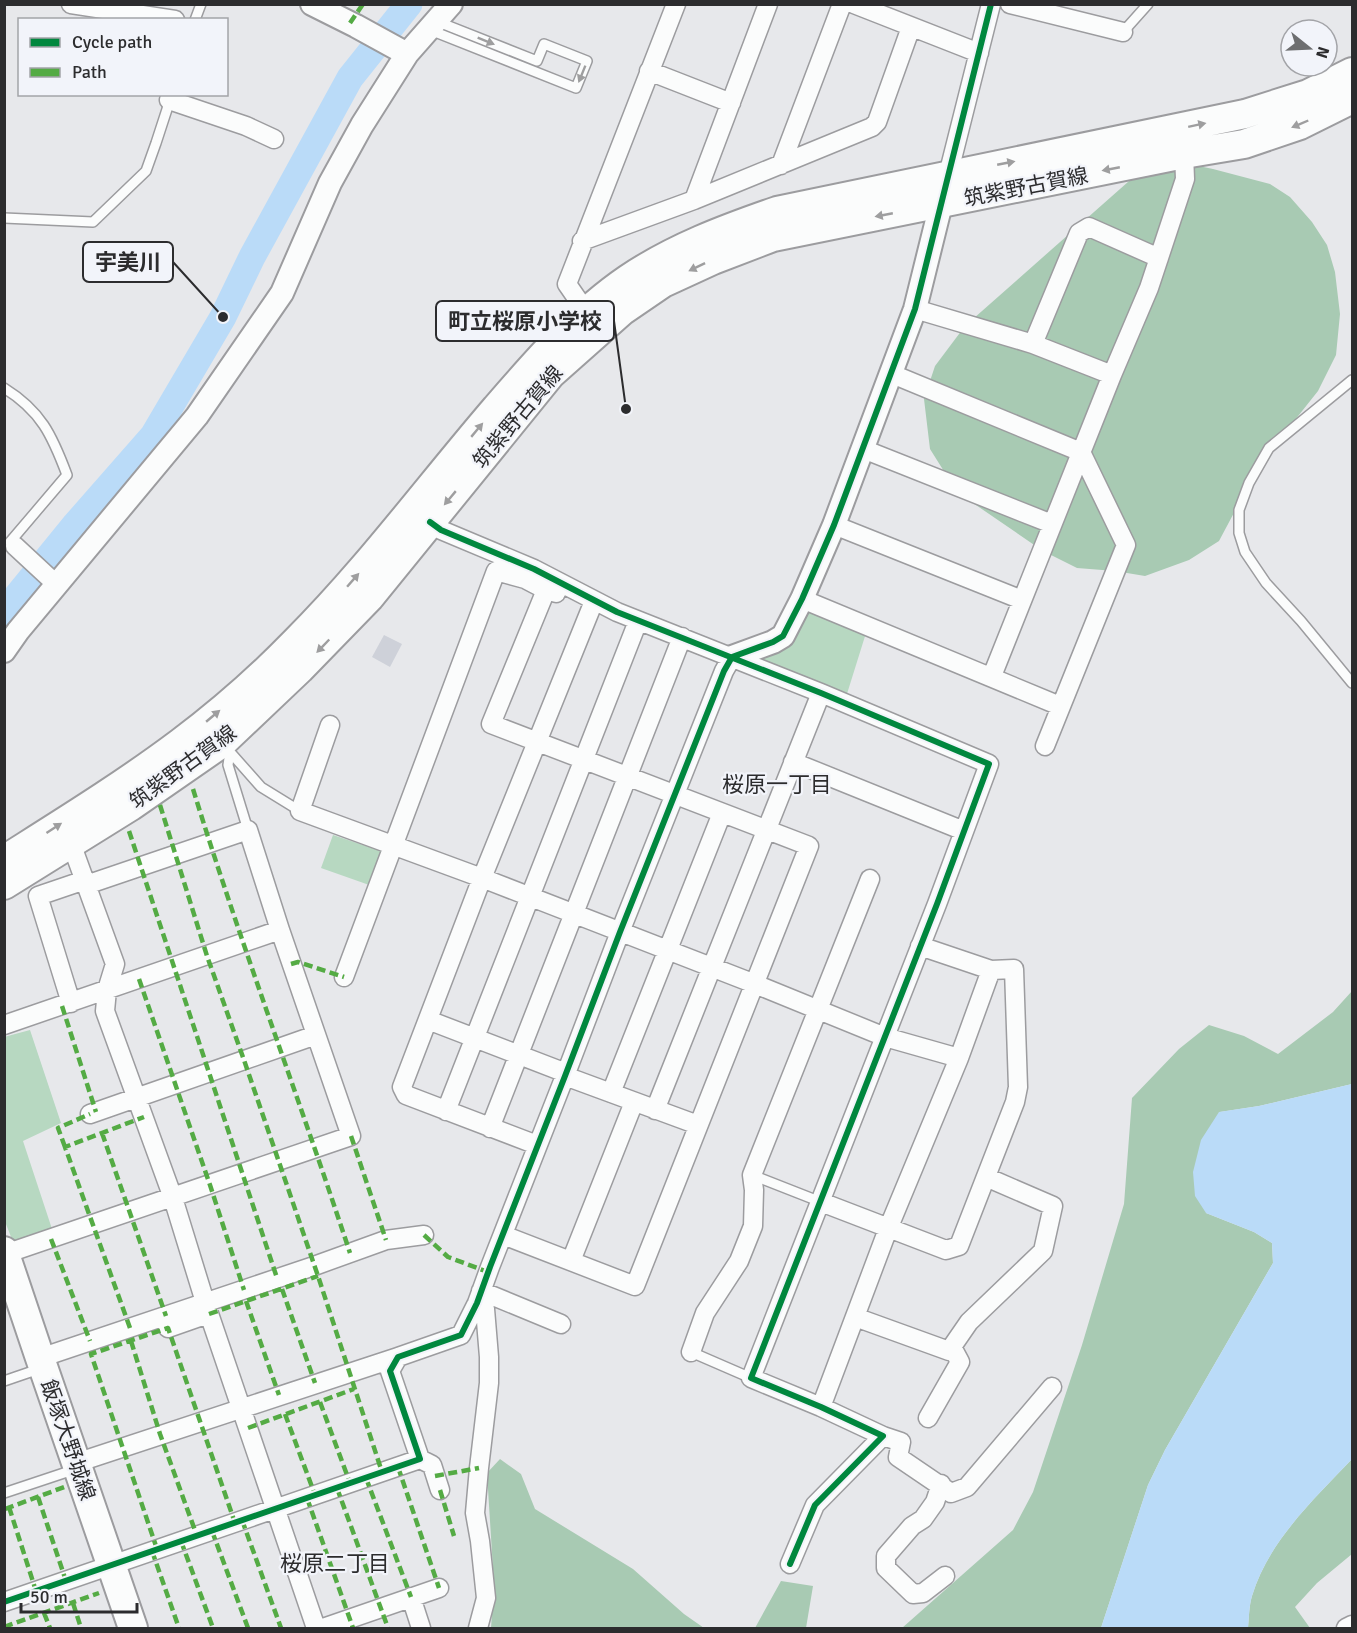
<svg xmlns="http://www.w3.org/2000/svg" width="1357" height="1633" viewBox="0 0 1357 1633" font-family="Signika,'Noto Sans JP',sans-serif">
<style>
.green{fill:#b7d8c1}
.forest{fill:#a8cab3}
.water{fill:#badbf8}
.lines{fill:none;stroke-linecap:round;stroke-linejoin:round}
.river{stroke:#badbf8;stroke-width:27}
.building{fill:#ced1d9}
.service-casing{stroke:#9c9c9f;stroke-width:12}
.minor-casing{stroke:#9c9c9f;stroke-width:21}
.tertiary-casing{stroke:#9c9c9f;stroke-width:26}
.primary-casing{stroke:#9c9c9f;stroke-width:32}
.service{stroke:#fbfcfc;stroke-width:9}
.minor{stroke:#fbfcfc;stroke-width:18}
.tertiary{stroke:#fbfcfc;stroke-width:22}
.primary{stroke:#fbfcfc;stroke-width:28}
.quiet{stroke:#54ab44;stroke-width:4.5;stroke-dasharray:9 4.5;stroke-linecap:butt}
.cycleway-casing{stroke:#f2f4fa;stroke-width:10}
.cycleway{stroke:#00873e;stroke-width:6}
.oneway{fill:#9e9e9f}
.labels{text-anchor:middle;dominant-baseline:central;stroke-width:4.5;stroke-linejoin:round;paint-order:stroke}
.street-label{font-size:21px;fill:#2c2c2e;stroke:#f2f4fa}
.neighbourhood-label{font-size:22px;fill:#2c2c2e;stroke:#f2f4fa}
.leader{fill:none;stroke:#2c2c2e;stroke-width:2}
.callout-dot{fill:#2c2c2e;stroke:#f2f4fa;stroke-width:2}
.callout{fill:#f2f4fa;stroke:#2c2c2e;stroke-width:2}
.callout-label{font-size:22px;text-anchor:middle;font-weight:bold;fill:#2c2c2e}
</style>
<rect width="100%" height="100%" fill="#e7e8eb"/>
<!-- green -->
<path class="green" d="M812 609 866 633 846 697 754 660 804 613Z
M333 835 384 852 372 886 321 868Z
M30 1030 61 1123 23 1141 52 1229 13 1242 4 1219V1037Z"/>
<!-- forest -->
<path class="forest" d="M1170 160 1213 169 1270 184 1290 197 1312 222 1327 245 1335 272 1340 314 1336 355 1318 391 1287 430 1244 494 1219 541 1189 560 1145 576 1115 571 1077 568 1043 551 957 492 930 449 924 399 935 366 965 326 1137 174Z
M1352 991V1084L1259 1106 1220 1112 1206 1213 1254 1232 1272 1243 1273 1263 1165 1450 1148 1485 1101 1628H902L1013 1530 1033 1492 1082 1345 1124 1204 1132 1098 1179 1049 1209 1025 1244 1036 1278 1054 1333 1012Z
M500 1459 521 1474 535 1509 633 1569 684 1614 704 1628H491L494 1585 487 1473Z
M1352 1459V1554L1317 1583 1295 1607 1310 1628H1248C1249 1618 1249 1606 1252 1596 1268 1542 1314 1499 1352 1459Z
M781 1581 813 1586 806 1628H755Z"/>
<!-- water -->
<path class="water" d="M1352 1084V1459C1314 1499 1268 1542 1252 1596 1249 1606 1249 1618 1248 1628H1101L1148 1485 1165 1450 1273 1263 1272 1243 1254 1232 1206 1213 1195 1196 1193 1172 1201 1140 1219 1112 1259 1106Z"/>
<g class="lines">
<!-- river -->
<path class="river" d="M4 612 74 526 153 436 223 317 252 257 350 78 409 4"/>
</g>
<!-- building -->
<path class="building" d="M384 635 402 644 390 667 372 657Z"/>
<g class="lines">
<defs>
<path id="service" d="M195 20 201 4
M430 30 576 88 587 61 544 44 537 61 436 21
M1123 32 1148 4
M4 218 93 222 146 171 156 143 171 97
M1352 380 1269 448 1249 483 1239 510V533L1245 552 1266 583 1301 621 1352 683
M4 388C41 411 52 435 67 475L10 542
M230 752 261 787 300 811
M230 752 228 765 248 830
M752 1175 821 1202
M691 1352 751 1378
M4 1381 39 1369
M4 1493 76 1469"/>
<path id="minor" d="M71 4 175 20
M854 4 979 53
M1010 4 1123 32
M649 71 731 103
M169 100 246 126 274 139
M781 165 842 4
M946 183 991 4
M694 200 768 4
M582 241 694 200 872 127 877 122 911 27
M915 309 1033 344 1112 375
M587 313 567 284 676 4
M1033 344 1079 233 1089 227 1159 258
M892 374 1081 452 1126 545 1045 746
M863 449 1052 524
M430 522 441 530 534 569 617 612 821 693 989 764 937 904 751 1378 821 1407 883 1436 815 1505 790 1564
M834 525 1022 600
M15 546 56 584
M802 599 1060 706
M992 676 1112 375 1149 288 1185 179 1184 154
M330 725 300 811 482 878 755 984 885 1037 959 1058
M793 762 964 831
M71 843 115 964 107 990 105 1011 173 1198 205 1302 316 1628
M344 977 496 571 525 579 546 590 556 593
M71 1003 38 896 85 880
M428 1020 566 1073
M4 1025 280 930
M565 1076 698 1125
M611 1093 722 813
M655 1110 821 693
M446 1111 638 621
M90 1114 316 1035
M490 1128 682 637
M537 1145 406 1095 402 1087 482 878 594 601
M821 1202 946 1250 959 1246 1015 1102 1018 1087 1014 969 991 970 920 946
M503 1235 635 1286 809 846 491 724 546 590
M5 1254 351 1136 280 930 248 830 86 885
M571 1261 634 1102
M481 1291 561 1324
M477 1303 485 1309 489 1357V1383L479 1468 475 1513 480 1541 486 1598 478 1628
M855 1317 949 1351 969 1322 1043 1251 1053 1206 986 1177
M168 1328 208 1314
M691 1352 705 1313 739 1261 753 1226 754 1190 752 1175 870 879
M40 1358 314 1266 386 1240 424 1235
M821 1407 888 1229 959 1058 991 970
M928 1418 960 1362 952 1347
M883 1436 901 1442 898 1457 951 1493 967 1487 1052 1387
M420 1459 432 1465 440 1490
M76 1463 398 1357
M941 1484 935 1502 923 1519 912 1526 886 1556V1568L913 1594 923 1593 945 1576
M411 1597 421 1628
M4 1602 420 1459 390 1371 398 1357 461 1335 477 1303 490 1267 565 1076 620 932 724 671 732 657
M323 1628 439 1588
M1346 1628 1352 1625"/>
<path id="tertiary" d="M312 4 356 26 407 54
M4 651 18 631 197 416 282 293 330 183 362 125 407 54 451 4
M732 657 773 642 783 636 802 599 834 525 915 309 941 204"/>
<path id="primary" d="M4 860C64 822 124 785 180 743 220 713 260 678 295 642 368 569 429 486 496 408 535 363 578 313 628 279 674 248 725 229 777 211L1245 114 1308 94 1352 72
M4 885 131 806 222 743 300 669 370 597 551 374 622 311 663 283 713 260 773 237 1184 154 1244 144 1300 125 1352 99
M4 1251 40 1358 133 1628"/>
</defs>
<!-- service casing -->
<use href="#service" class="service-casing"/>
<!-- minor casing -->
<use href="#minor" class="minor-casing"/>
<!-- tertiary casing -->
<use href="#tertiary" class="tertiary-casing"/>
<!-- primary casing -->
<use href="#primary" class="primary-casing"/>
<!-- service -->
<use href="#service" class="service"/>
<!-- minor -->
<use href="#minor" class="minor"/>
<!-- tertiary -->
<use href="#tertiary" class="tertiary"/>
<!-- primary -->
<use href="#primary" class="primary"/>
<!-- quiet -->
<path class="quiet" d="M350 23 363 4
M193 789C241 945 299 1098 350 1253
M160 805 207 956 244 1060 318 1276 382 1472
M129 831 277 1278
M291 964 298 962 344 977
M139 979 210 1185 244 1290
M62 1006 96 1112
M102 1133 166 1316
M351 1136 386 1240
M65 1147 58 1128 90 1114
M424 1235 448 1257 488 1272
M51 1239 90 1341
M282 1289 315 1383
M246 1301 279 1395
M209 1314 318 1276
M130 1328 65 1147 144 1117
M131 1341 160 1434 197 1536
M320 1402 350 1483
M285 1414 315 1495
M248 1428 354 1389
M398 1467 439 1588
M435 1476 479 1468
M366 1478 411 1597
M337 1488 388 1628
M440 1490 454 1536
M38 1497 66 1581
M307 1498 353 1628
M9 1507 36 1591
M5 1509 67 1486
M242 1520 281 1628
M212 1531 248 1628
M181 1541 213 1628
M157 1549 91 1354 168 1328 235 1523
M152 1551 179 1628
M73 1603 81 1628
M44 1613 50 1628
M4 1627 99 1593"/>
<defs>
<path id="cycleway" d="M430 522 441 530 534 569 617 612 821 693 989 764 937 904 751 1378 821 1407 883 1436 815 1505 790 1564
M4 1602 420 1459 390 1371 398 1357 461 1335 477 1303 490 1267 565 1076 620 932 724 671 732 657 773 642 783 636 802 599 834 525 915 309 991 4"/>
</defs>
<!-- cycleway casing -->
<use href="#cycleway" class="cycleway-casing"/>
<!-- cycleway -->
<use href="#cycleway" class="cycleway"/>
</g>
<!-- one-way arrows -->
<defs><path id="oneway-solid" d="M-6-.8H1V-3.2L6.5 0L1 3.2V.8H-6Z" transform="scale(1.5)"/></defs>
<g class="oneway">
<use href="#oneway-solid" transform="translate(486 41) rotate(22)"/>
<use href="#oneway-solid" transform="translate(582 74) rotate(112)"/>
<use href="#oneway-solid" transform="translate(1300 124) rotate(157)"/>
<use href="#oneway-solid" transform="translate(1197 125) rotate(-12)"/>
<use href="#oneway-solid" transform="translate(1006 163) rotate(-11)"/>
<use href="#oneway-solid" transform="translate(1111 169) rotate(169)"/>
<use href="#oneway-solid" transform="translate(884 215) rotate(169)"/>
<use href="#oneway-solid" transform="translate(697 267) rotate(154)"/>
<use href="#oneway-solid" transform="translate(477 430) rotate(-50)"/>
<use href="#oneway-solid" transform="translate(450 498) rotate(130)"/>
<use href="#oneway-solid" transform="translate(353 580) rotate(-49)"/>
<use href="#oneway-solid" transform="translate(323 646) rotate(134)"/>
<use href="#oneway-solid" transform="translate(213 716) rotate(-40)"/>
<use href="#oneway-solid" transform="translate(54 828) rotate(-33)"/>
</g>
<g class="labels">
<!-- street labels -->
<g class="street-label">
<text transform="translate(1026 187) rotate(-11)">筑紫野古賀線</text>
<text transform="translate(518 417) rotate(-50)">筑紫野古賀線</text>
<text transform="translate(183 767) rotate(-36)">筑紫野古賀線</text>
<text transform="translate(68 1440) rotate(71)">飯塚大野城線</text>
</g>
<!-- neighbourhood labels -->
<g class="neighbourhood-label">
<text x="777" y="784">桜原一丁目</text>
<text x="335" y="1563">桜原二丁目</text>
</g>
</g>
<!-- callouts -->
<path class="leader" d="M223 317L173 262M626 409L614 321"/>
<g class="callout-dot">
<circle cx="223" cy="317" r="6"/>
<circle cx="626" cy="409" r="6"/>
</g>
<g class="callout">
<rect x="83" y="242" width="90" height="40" rx="6"/>
<rect x="436" y="301" width="178" height="40" rx="6"/>
</g>
<g class="callout-label">
<text x="128" y="270">宇美川</text>
<text x="525" y="329">町立桜原小学校</text>
</g>
<!-- border -->
<rect width="1357" height="1633" fill="none" stroke="#2c2c2e" stroke-width="12"/>
<!-- legend -->
<rect x="18" y="18" width="210" height="78" fill="#f2f4fa" stroke="#a3a4a8" stroke-width="1.5"/>
<rect x="30" y="38" width="30" height="9" fill="#00873e" stroke="#a3a4a8" stroke-width="1.5"/>
<text x="72" y="48" font-size="18" fill="#2c2c2e">Cycle path</text>
<rect x="30" y="68" width="30" height="9" fill="#54ab44" stroke="#a3a4a8" stroke-width="1.5"/>
<text x="72" y="78" font-size="18" fill="#2c2c2e">Path</text>
<!-- north arrow -->
<g transform="translate(1309 48) rotate(108)"><circle r="28" fill="#f2f4fa" stroke="#a3a4a8" stroke-width="1.5"/>
<path d="M0-4.5L10 22L0 15L-10 22Z" fill="#6d6e70"/>
<text y="-9" font-size="16" font-weight="bold" text-anchor="middle" fill="#2c2c2e">N</text>
</g>
<!-- scale -->
<path d="M21 1603v9h116v-9" fill="none" stroke="#2c2c2e" stroke-width="3"/>
<text x="30" y="1603" font-size="18" fill="#2c2c2e" stroke="#f2f4fa" stroke-width="4.5" paint-order="stroke">50 m</text>
</svg>
